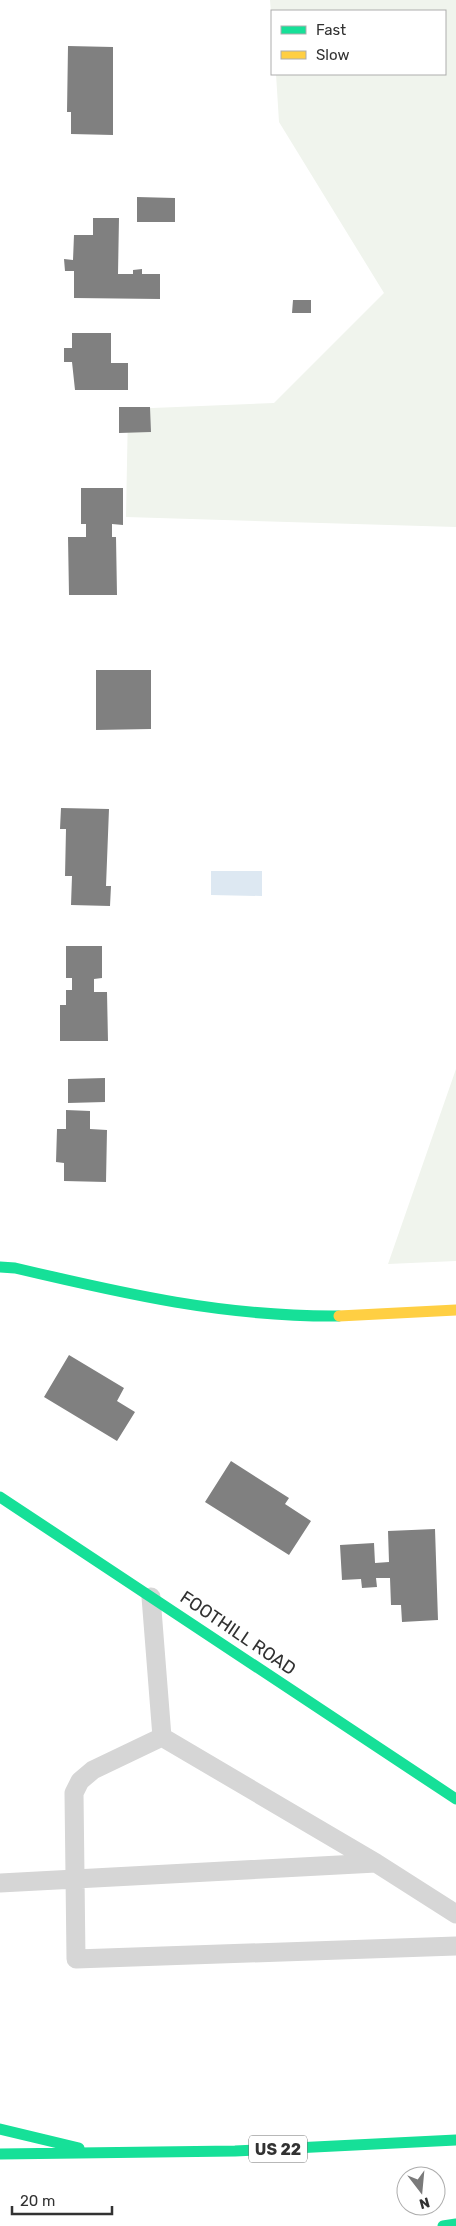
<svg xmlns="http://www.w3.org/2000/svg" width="456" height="2226" viewBox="0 0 456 2226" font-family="Rubik,sans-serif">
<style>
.green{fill:#f0f4ed}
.water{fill:#dde8f2}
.building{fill:#808080}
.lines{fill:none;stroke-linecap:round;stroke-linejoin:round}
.lane{stroke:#d6d6d6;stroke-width:19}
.fast{stroke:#16e098;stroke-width:11}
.slow{stroke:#ffcf43;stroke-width:11}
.labels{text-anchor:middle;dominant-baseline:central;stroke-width:5;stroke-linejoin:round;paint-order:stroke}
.shield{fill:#fff;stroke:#707070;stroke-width:1}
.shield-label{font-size:16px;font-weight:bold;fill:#323232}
.street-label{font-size:18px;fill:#323232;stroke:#fff}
</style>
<rect width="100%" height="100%" fill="#fff"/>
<!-- green -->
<path class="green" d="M270 0H456V527L126 517 128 409 274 403 384 293 279 122 276 74H445V11H272V25Z
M456 1069V1261L388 1264Z"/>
<!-- water -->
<path class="water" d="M211 871H262V896L211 895Z"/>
<!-- building -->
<path class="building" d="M68 46 113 47V135L71 134V112H67Z
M137 197 175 198V222H137Z
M93 218H119L118 274H133V270L142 269V274H160V299L74 298V271H65L64 259 73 260 74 235H93Z
M293 300H311V313H292Z
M72 333H111V363H128V390H75L72 362H64V348H72Z
M119 407H150L151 432 119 433Z
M81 488H123V525L112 524V537H116L117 595H69L68 537H86V524H81Z
M96 670H151V729L96 730Z
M61 808 109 809 106 886H111L110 906 71 905 72 876H65L66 829H60Z
M66 946H102V978L94 979V992H107L108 1041H60V1005H66V990H72V978H66Z
M105 1078V1102L68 1103V1079Z
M66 1110 90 1111V1129L107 1130 106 1182 64 1181V1163L56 1162 57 1129H66Z
M69 1355 124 1388 117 1401 135 1412 117 1441 44 1397Z
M231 1461 289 1498 285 1504 311 1521 289 1555 205 1502Z
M435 1529 438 1620 402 1622 401 1605H391L390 1578H376L377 1587 362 1588 361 1579 342 1580 340 1545 374 1543 375 1563 389 1562 388 1531Z"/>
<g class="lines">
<!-- lane -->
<path class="lane" d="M151 1597 162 1737 376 1863
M162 1737 93 1770 80 1781 74 1793 76 1959 456 1946
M0 1883 376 1863 456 1914"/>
<!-- fast -->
<path class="fast" d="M0 1267 15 1268C125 1294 225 1317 339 1316
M0 1497 456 1799
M0 2129 79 2148
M0 2154 235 2151 456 2140
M443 2226 456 2224"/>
<!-- slow -->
<path class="slow" d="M339 1316 456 1310"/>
</g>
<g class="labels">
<!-- shield labels -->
<rect class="shield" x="249" y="2135.5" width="58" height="27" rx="4"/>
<g class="shield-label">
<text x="278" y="2149">US 22</text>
</g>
<!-- street labels -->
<g class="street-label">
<text transform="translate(238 1633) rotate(34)">FOOTHILL ROAD</text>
</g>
</g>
<!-- legend -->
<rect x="271" y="10" width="175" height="65" fill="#ffffff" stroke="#adadad"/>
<rect x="281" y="26" width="25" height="8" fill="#16e098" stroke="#adadad"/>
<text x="316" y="35" font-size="15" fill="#323232">Fast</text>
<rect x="281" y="51" width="25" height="8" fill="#ffcf43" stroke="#adadad"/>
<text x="316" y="60" font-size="15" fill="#323232">Slow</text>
<!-- north arrow -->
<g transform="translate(421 2191) rotate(164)"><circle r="24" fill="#ffffff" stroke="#adadad"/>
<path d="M0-4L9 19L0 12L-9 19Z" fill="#7a7a7a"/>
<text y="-8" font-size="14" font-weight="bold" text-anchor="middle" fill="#323232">N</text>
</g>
<!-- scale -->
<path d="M12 2206v8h100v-8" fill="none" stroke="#323232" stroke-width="2.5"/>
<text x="20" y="2206" font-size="15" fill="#323232" stroke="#ffffff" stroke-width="4" paint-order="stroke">20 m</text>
</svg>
